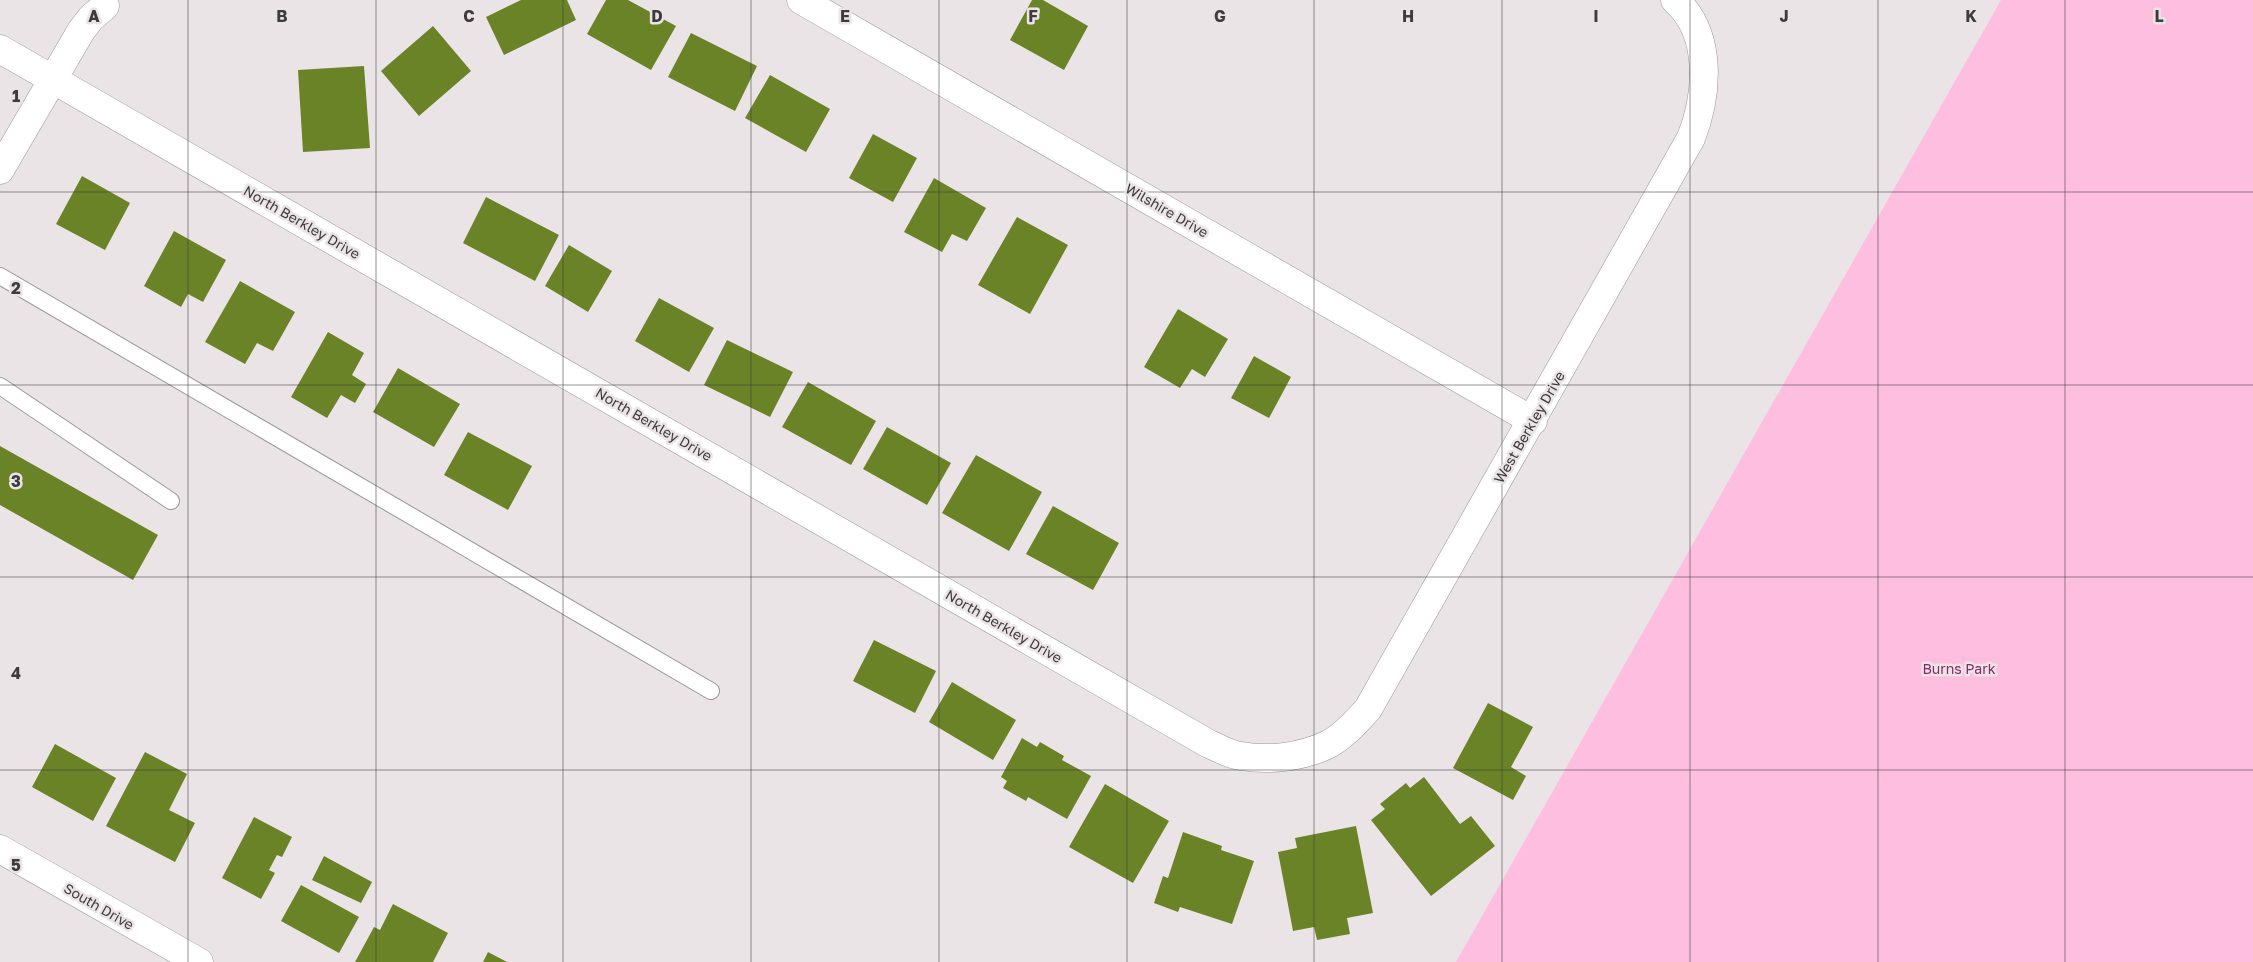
<svg xmlns="http://www.w3.org/2000/svg" width="2253" height="962" viewBox="0 0 2253 962" font-family="'Golos Text',sans-serif">
<style>
.green{fill:#fdbedf}
.building{fill:#6b8327}
.lines{fill:none;stroke-linecap:round;stroke-linejoin:round}
.lane-casing{stroke:#9b9598;stroke-width:18}
.street-casing{stroke:#9b9598;stroke-width:29}
.lane{stroke:#fff;stroke-width:16}
.street{stroke:#fff;stroke-width:28}
.grid{fill:none;stroke:#3d3b3c;stroke-width:1;stroke-opacity:0.55}
.labels{text-anchor:middle;dominant-baseline:central;stroke-width:5;stroke-linejoin:round;paint-order:stroke}
.street-label{font-size:14px;fill:#3d3b3c;stroke:#ebe4e7}
.park-label{font-size:14px;fill:#8c2867;stroke:#ebe4e7}
.grid-label{font-size:16px;text-anchor:middle;font-weight:bold;fill:#3d3b3c;stroke:#ebe4e7;stroke-width:5;stroke-linejoin:round;paint-order:stroke}
</style>
<rect width="100%" height="100%" fill="#ebe4e7"/>
<!-- green -->
<path class="green" d="M2001 0H2253V962H1456Z"/>
<!-- building -->
<path class="building" d="M521 0H567L576 20 504 55 486 17Z
M606 0H628L676 26 651 70 587 34Z
M1032 0H1043L1088 26 1064 70 1010 40Z
M433 26 471 71 419 116 381 71Z
M691 33 757 66 735 111 668 77Z
M364 66 370 148 303 152 298 70Z
M770 75 830 109 806 152 745 118Z
M873 134 917 158 893 202 849 178Z
M82 176 130 203 105 250 56 224Z
M934 178 986 208 967 241 952 234 942 252 904 232Z
M486 197 559 235 535 281 463 243Z
M1017 217 1068 245 1030 314 978 285Z
M174 231 226 260 203 302 188 294 181 307 144 286Z
M569 245 612 271 588 312 545 286Z
M240 281 295 312 273 351 257 343 245 364 205 342Z
M659 298 714 328 689 372 635 341Z
M1178 309 1228 339 1205 377 1192 369 1180 388 1144 367Z
M328 332 364 353 352 375 366 384 355 403 341 395 327 418 291 397Z
M727 340 793 372 770 417 704 385Z
M1254 356 1291 377 1269 418 1231 398Z
M398 368 460 404 434 447 373 412Z
M808 382 876 421 851 465 782 427Z
M887 427 951 463 927 505 863 469Z
M468 432 532 466 508 510 444 475Z
M0 446 158 535 133 580 0 505Z
M976 455 1042 492 1009 551 942 513Z
M1053 506 1119 543 1093 590 1026 554Z
M874 640 936 671 915 713 853 681Z
M952 682 1016 720 993 760 929 722Z
M1488 703 1533 727 1511 767 1526 776 1513 800 1453 768Z
M1022 738 1037 747 1040 742 1064 756 1062 760 1091 776 1067 819 1028 797 1026 801 1003 788 1007 781 1001 777Z
M55 744 116 778 93 821 32 787Z
M145 752 187 774 169 810 195 823 175 862 106 826Z
M1424 777 1460 824 1471 816 1495 846 1431 896 1371 820 1385 809 1380 804 1406 783 1410 788Z
M1105 784 1169 821 1133 883 1069 847Z
M254 817 292 837 282 857 277 855 269 870 275 873 261 899 222 878Z
M1356 826 1373 913 1347 918 1350 934 1317 940 1314 927 1293 931 1278 852 1297 848 1295 838Z
M1183 832 1222 846 1221 850 1254 861 1232 924 1180 907 1178 912 1154 903 1163 876 1168 878Z
M324 856 372 882 361 903 312 880Z
M301 885 359 917 339 953 281 921Z
M393 904 448 933 433 962H355L374 927 380 930Z
M488 952 507 962H483Z"/>
<g class="lines">
<defs>
<path id="lane" d="M0 276 711 691
M0 386 171 501"/>
<path id="street" d="M801 0 1533 421
M0 49 1209 744C1219 748 1230 755 1241 756 1270 761 1301 757 1327 745 1343 737 1356 722 1368 709L1691 138C1708 95 1713 34 1675 0
M0 170 81 31 91 18 105 6
M0 849 199 962"/>
</defs>
<!-- lane casing -->
<use href="#lane" class="lane-casing"/>
<!-- street casing -->
<use href="#street" class="street-casing"/>
<!-- lane -->
<use href="#lane" class="lane"/>
<!-- street -->
<use href="#street" class="street"/>
</g>
<!-- grid -->
<path class="grid" d="M188 0V962M376 0V962M563 0V962M751 0V962M939 0V962M1127 0V962M1314 0V962M1502 0V962M1690 0V962M1878 0V962M2065 0V962M0 192H2253M0 385H2253M0 577H2253M0 770H2253"/>
<g class="labels">
<!-- street labels -->
<g class="street-label">
<text transform="translate(1167 210) rotate(30)">Wilshire Drive</text>
<text transform="translate(302 222) rotate(30)">North Berkley Drive</text>
<text transform="translate(654 424) rotate(30)">North Berkley Drive</text>
<text transform="translate(1529 427) rotate(-60)">West Berkley Drive</text>
<text transform="translate(1004 626) rotate(30)">North Berkley Drive</text>
<text transform="translate(99 906) rotate(30)">South Drive</text>
</g>
<!-- park labels -->
<g class="park-label">
<text x="1959" y="668">Burns Park</text>
</g>
</g>
<g class="grid-label">
<text x="94" y="22">A</text>
<text x="282" y="22">B</text>
<text x="469" y="22">C</text>
<text x="657" y="22">D</text>
<text x="845" y="22">E</text>
<text x="1033" y="22">F</text>
<text x="1220" y="22">G</text>
<text x="1408" y="22">H</text>
<text x="1596" y="22">I</text>
<text x="1784" y="22">J</text>
<text x="1971" y="22">K</text>
<text x="2159" y="22">L</text>
<text x="16" y="102">1</text>
<text x="16" y="294">2</text>
<text x="16" y="487">3</text>
<text x="16" y="679">4</text>
<text x="16" y="871">5</text>
</g>
</svg>
